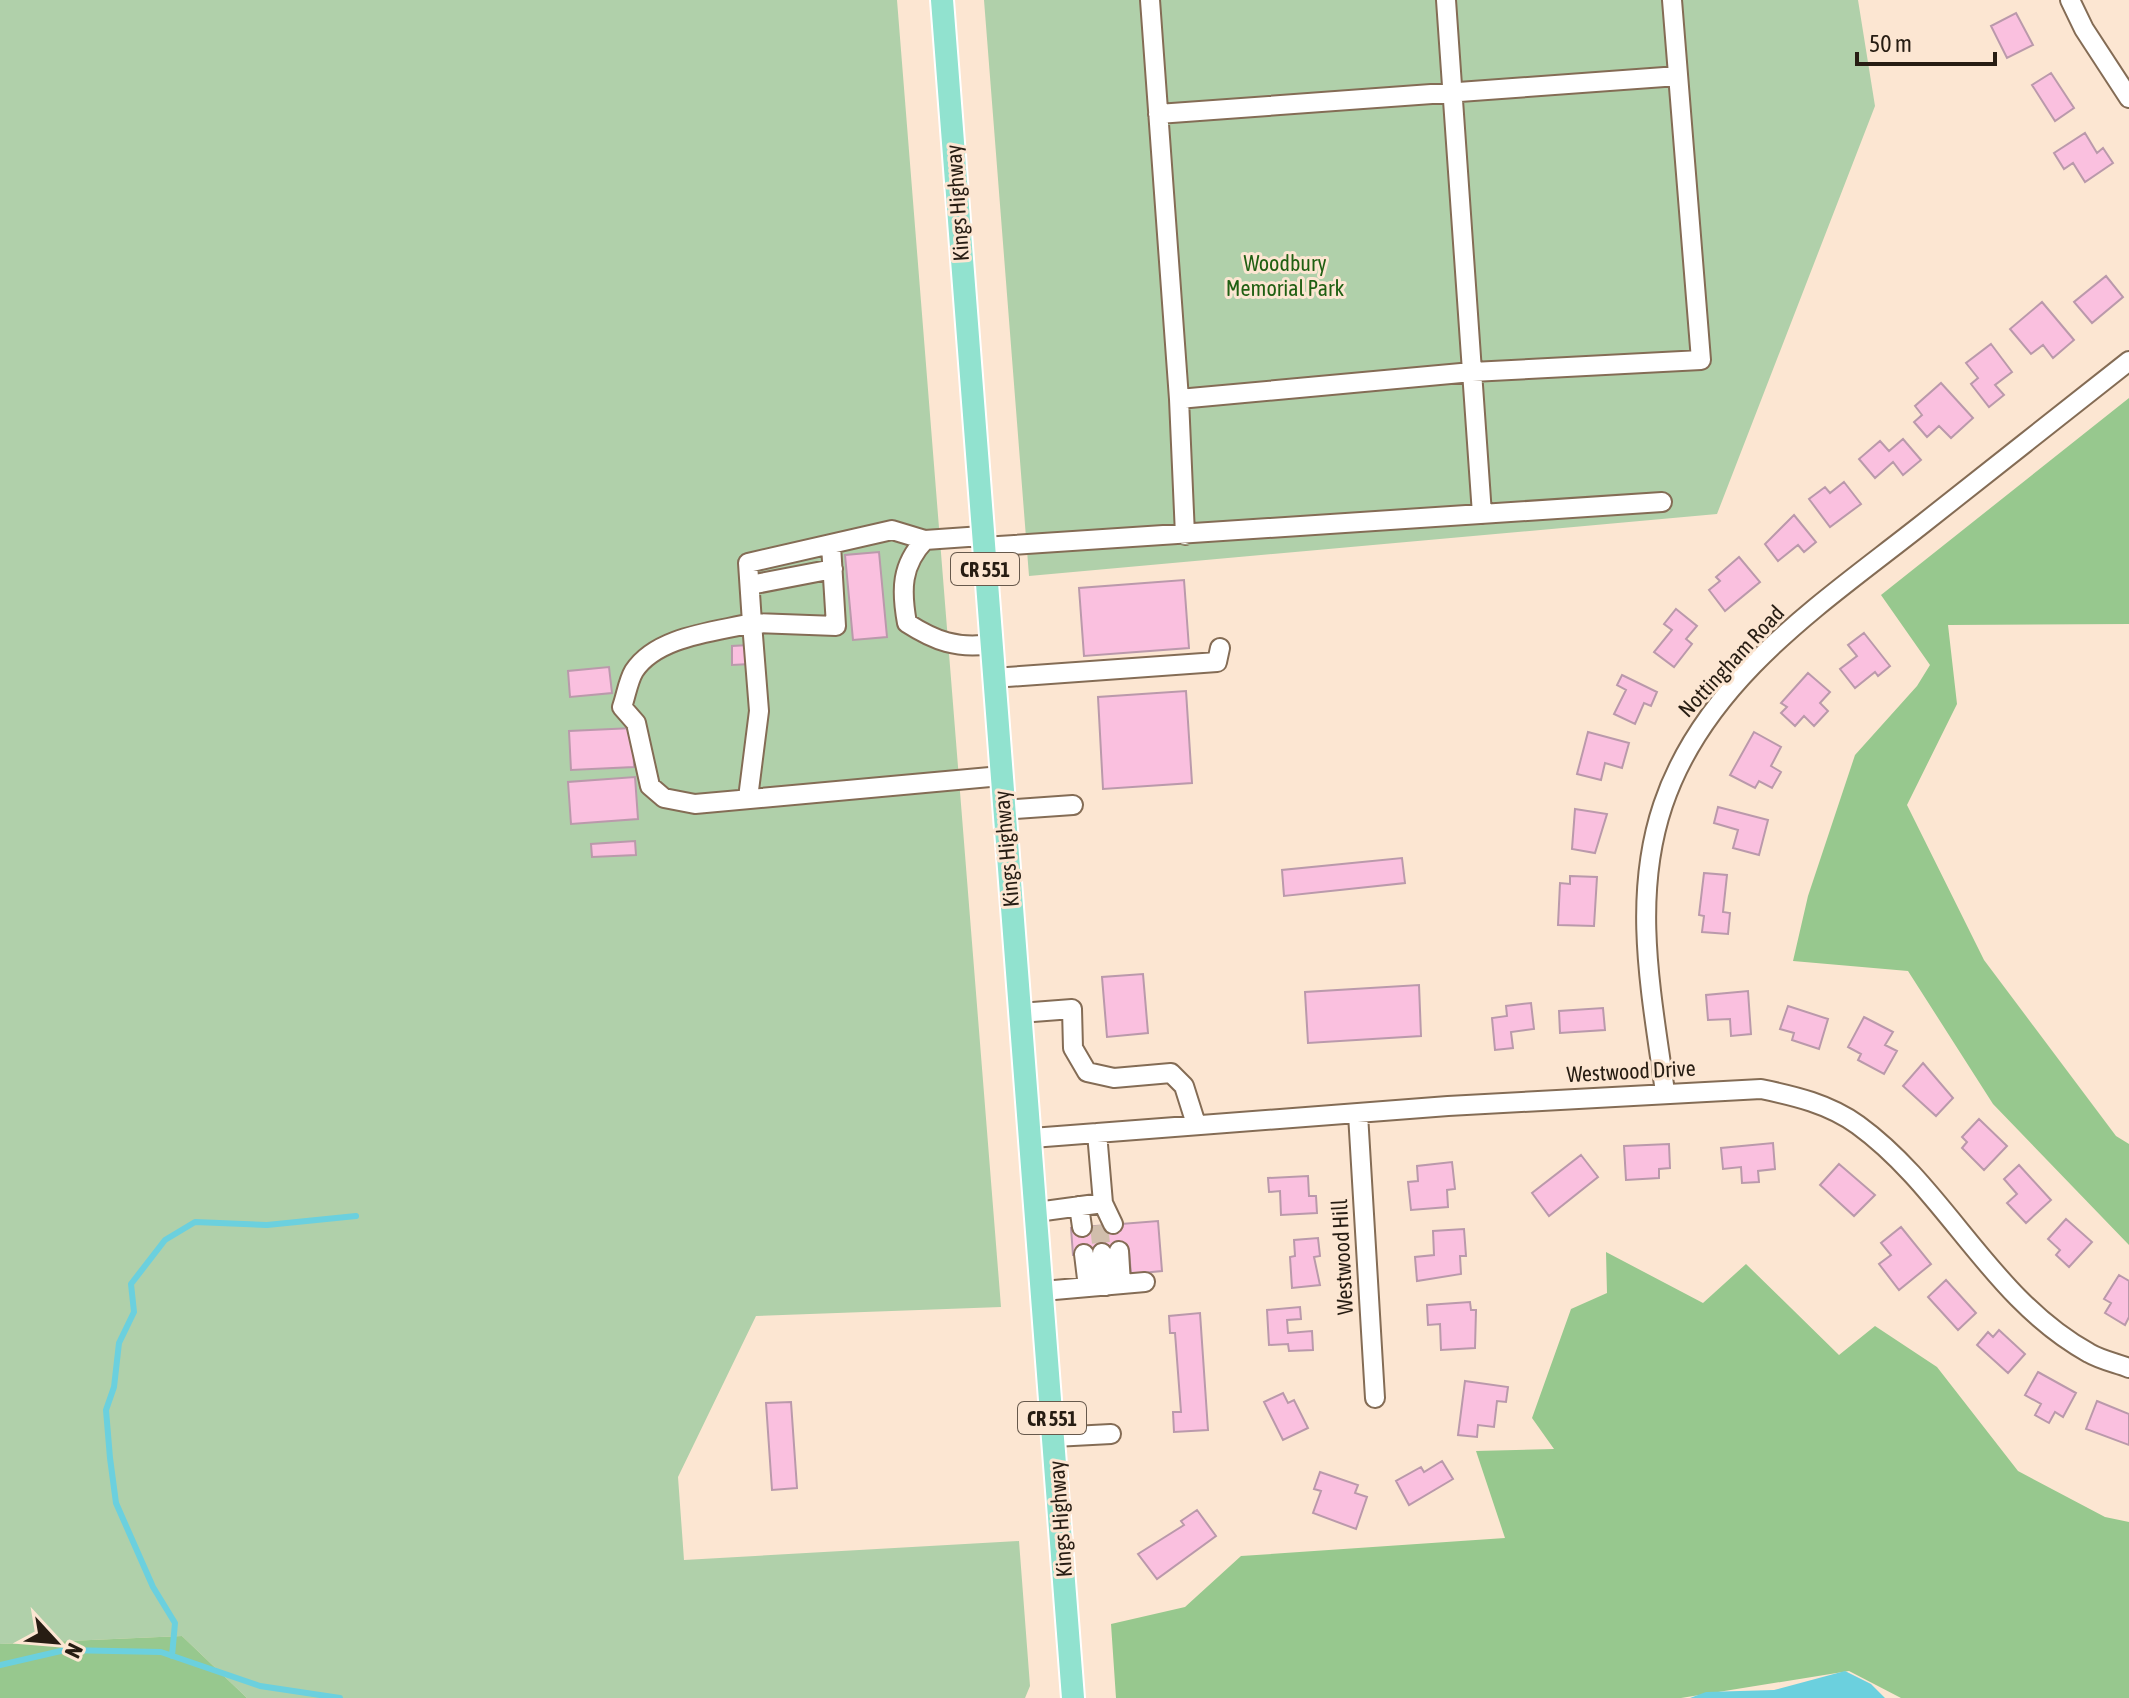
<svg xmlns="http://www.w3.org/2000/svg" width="2129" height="1698" viewBox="0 0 2129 1698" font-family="'Asap Condensed',sans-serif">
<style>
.green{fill:#b0d0aa}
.forest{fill:#97c88e}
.water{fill:#6bd0de}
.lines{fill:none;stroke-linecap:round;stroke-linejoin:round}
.stream{stroke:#6bd0de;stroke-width:6}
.building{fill:#fac0df;stroke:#ba99ab;stroke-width:2}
.minor-tunnel{stroke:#d1beac;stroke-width:18;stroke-dasharray:18 9;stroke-linecap:butt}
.minor-casing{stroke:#846c55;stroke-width:22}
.major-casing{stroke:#fff;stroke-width:26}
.minor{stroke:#fff;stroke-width:18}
.major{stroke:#91e2cf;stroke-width:22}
.labels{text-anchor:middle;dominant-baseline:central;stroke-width:6;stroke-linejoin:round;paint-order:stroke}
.shield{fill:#fce6d2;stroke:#67594c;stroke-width:2}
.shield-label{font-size:20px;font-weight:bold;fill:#271d13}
.street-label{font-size:22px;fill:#271d13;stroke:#fce6d2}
.park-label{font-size:22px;fill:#1f5f12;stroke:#fce6d2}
</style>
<rect width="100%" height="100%" fill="#fce6d2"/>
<!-- green -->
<path class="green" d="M0 0H897L1001 1307 756 1316 678 1477 684 1560 1019 1541 1030 1686 1025 1698H247L182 1636 0 1644Z
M984 0H1858L1875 106 1717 514 1029 576Z"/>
<!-- forest -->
<path class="forest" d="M2129 398V624L1948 625 1957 704 1907 805 1984 960 2116 1136 2129 1144V1245L1993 1104 1908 971 1793 961 1808 896 1855 755 1917 686 1930 665 1881 595Z
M1606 1252 1703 1303 1746 1264 1839 1355 1875 1326 1937 1367 2018 1471 2105 1517 2129 1522V1698H1901L1849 1671 1681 1698H1116L1111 1624 1185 1607 1241 1556 1505 1538 1476 1451 1554 1449 1532 1418 1571 1309 1607 1293Z
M182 1636 247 1698H0V1644Z"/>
<!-- water -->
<path class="water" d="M1845 1671 1871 1684 1885 1698H1690L1706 1692 1774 1690Z"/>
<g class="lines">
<!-- stream -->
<path class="stream" d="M172 1656 175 1623 153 1587 116 1503 110 1458 106 1410 114 1387 119 1343 134 1312 131 1284 165 1240 195 1222 267 1225 356 1216
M0 1665 65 1650 161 1652 260 1686 340 1698"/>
</g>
<!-- building -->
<path class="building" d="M2016 13 2033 45 2007 58 1991 26Z
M2051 73 2074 108 2055 121 2032 85Z
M2085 133 2097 153 2103 148 2113 163 2085 182 2073 163 2064 169 2054 153Z
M2106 276 2123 297 2092 323 2074 302Z
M2042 302 2074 340 2053 358 2043 345 2031 354 2010 329Z
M1991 344 2012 372 1995 385 2004 395 1989 407 1971 384 1978 378 1966 363Z
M1941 383 1973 418 1951 438 1939 426 1927 437 1914 422 1922 415 1915 406Z
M1903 439 1921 460 1903 475 1893 462 1875 478 1859 459 1880 441 1889 451Z
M1844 482 1861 504 1830 527 1809 499 1825 487 1830 493Z
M1794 515 1816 542 1804 552 1798 545 1778 561 1765 544Z
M879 552 887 637 853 640 845 555Z
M1739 557 1760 582 1725 611 1709 590 1720 581 1716 577Z
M1184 580 1189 648 1084 656 1079 588Z
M1676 609 1697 626 1686 639 1692 644 1674 667 1654 652 1672 630 1664 624Z
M1864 633 1890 666 1878 676 1875 672 1855 688 1840 669 1857 656 1848 645Z
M749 645 750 664 732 665V646Z
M609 667 612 693 570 697 568 671Z
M1808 673 1830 692 1820 703 1828 711 1814 726 1804 716 1795 726 1781 713 1787 707 1781 703Z
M1622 675 1657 692 1651 706 1644 703 1635 724 1614 714 1626 690 1617 685Z
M1186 691 1192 783 1103 789 1098 697Z
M633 728 634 767 571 770 569 731Z
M1588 732 1629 743 1622 768 1605 763 1601 780 1577 774Z
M1754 732 1781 747 1771 766 1781 772 1772 788 1759 781 1755 788 1730 775Z
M635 777 638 819 571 824 568 782Z
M1718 807 1768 820 1759 855 1733 848 1738 830 1714 823Z
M1575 809 1607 814 1595 853 1572 849Z
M635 841 636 855 592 857 591 844Z
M1402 858 1405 883 1284 896 1282 870Z
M1704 873 1727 875 1723 912 1730 913 1728 934 1702 932 1704 916 1699 915Z
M1570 876 1597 877 1594 926 1558 925 1560 883 1570 884Z
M1143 974 1148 1033 1107 1037 1102 977Z
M1419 985 1421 1036 1308 1043 1305 992Z
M1748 991 1751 1034 1731 1036 1730 1019 1708 1020 1706 995Z
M1531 1003 1534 1029 1511 1032 1513 1048 1495 1050 1492 1018 1507 1016 1506 1006Z
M1788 1006 1828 1019 1819 1049 1792 1040 1794 1033 1780 1029Z
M1603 1008 1605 1030 1560 1033 1559 1011Z
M1864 1017 1893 1032 1885 1045 1897 1051 1884 1074 1858 1060 1861 1054 1848 1047Z
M1923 1063 1953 1098 1936 1116 1903 1086Z
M1979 1119 2007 1146 1984 1170 1962 1148 1967 1142 1962 1137Z
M1773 1143 1775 1169 1758 1171 1759 1182 1742 1183 1741 1167 1723 1169 1721 1148Z
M1669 1144 1670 1168 1659 1169V1178L1626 1180 1624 1146Z
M1581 1155 1598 1177 1549 1216 1532 1193Z
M1452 1162 1455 1189 1447 1190 1448 1207 1411 1210 1408 1182 1418 1181 1417 1166Z
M1839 1164 1875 1195 1854 1216 1820 1185Z
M2019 1165 2051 1200 2026 1223 2007 1203 2017 1194 2004 1179Z
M1308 1176 1309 1196H1316L1317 1213 1281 1215 1280 1191 1269 1192 1268 1178Z
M2066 1219 2092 1242 2069 1267 2056 1255 2060 1250 2048 1239Z
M1158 1221 1162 1271 1131 1274 1129 1251 1073 1255 1071 1228Z
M1901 1227 1931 1264 1899 1290 1879 1264 1891 1255 1881 1243Z
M1464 1229 1466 1256H1460L1461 1274 1417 1281 1415 1257 1434 1255 1433 1231Z
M1318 1238 1320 1256 1314 1257 1320 1285 1292 1288 1290 1257 1295 1256 1294 1240Z
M2119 1275 2129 1281V1317L2125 1325 2105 1313 2111 1303 2104 1299Z
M1946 1280 1976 1313 1958 1330 1928 1297Z
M1470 1302 1471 1310H1476L1475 1348 1441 1350 1440 1324 1428 1325 1427 1305Z
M1300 1307 1301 1319 1287 1320 1288 1333 1312 1331 1313 1350 1289 1351 1288 1344 1269 1345 1267 1310Z
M1200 1313 1208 1430 1174 1432 1173 1412H1181L1175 1333H1170L1169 1316Z
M1999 1330 2025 1354 2008 1373 1977 1345 1988 1332 1993 1337Z
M2038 1372 2076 1393 2063 1417 2055 1412 2049 1423 2035 1415 2041 1404 2025 1395Z
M1465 1381 1508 1387 1506 1402 1497 1401 1494 1427 1478 1425 1477 1437 1458 1435Z
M1283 1393 1288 1403 1294 1400 1308 1428 1283 1440 1264 1402Z
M2097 1401 2129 1414V1445L2086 1429Z
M791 1402 797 1488 772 1490 766 1403Z
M1442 1461 1453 1479 1409 1505 1396 1481 1421 1467 1424 1472Z
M1320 1472 1358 1485 1355 1493 1367 1497 1356 1529 1313 1513 1321 1491 1314 1489Z
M1197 1510 1216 1536 1157 1579 1138 1554 1184 1525 1181 1521Z"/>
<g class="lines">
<!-- minor-tunnel -->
<path class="minor-tunnel" d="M1099 1225 1102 1253"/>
<defs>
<path id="minor" d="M1150 0 1179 399 1185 535
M1446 0 1482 514
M2070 0 2084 29 2129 98
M1158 114 1678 76
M1179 399 1472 372 1701 360 1672 0
M982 536 925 540C901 565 901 590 907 623 935 641 957 649 991 644
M925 540 892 530 748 563 752 623C715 632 657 636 634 671 628 681 626 696 622 707L636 723 650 786 664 798 695 804 1001 776
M983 547 1662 502
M750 585 833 569
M993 678 1217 662 1220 648
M748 798 759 711 752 623 836 626 831 545
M1003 810 1073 805
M1020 1013 1072 1009 1073 1048 1087 1072 1114 1078 1171 1073 1184 1086 1196 1124
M1665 1092C1652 996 1631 900 1663 805 1705 680 1821 604 1920 526 1990 471 2059 416 2129 361
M1358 1114 1375 1398
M1032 1138 1448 1106 1761 1089C1795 1096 1829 1104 1858 1125 1946 1189 1991 1299 2089 1353 2101 1360 2116 1363 2129 1368
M1103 1203 1113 1224
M1079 1206 1082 1227
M1037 1212 1103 1203 1097 1133
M1119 1251 1121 1284
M1102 1253 1106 1286
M1084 1254 1088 1287
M1043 1291 1145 1282
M1054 1437 1111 1434"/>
<path id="major" d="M942 0 1073 1698"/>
</defs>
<!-- minor casing -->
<use href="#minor" class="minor-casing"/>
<!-- major casing -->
<use href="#major" class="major-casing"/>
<!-- minor -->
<use href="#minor" class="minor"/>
<!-- major -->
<use href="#major" class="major"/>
</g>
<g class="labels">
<!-- shield labels -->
<g class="shield">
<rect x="951" y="553" width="68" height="32" rx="6"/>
<rect x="1018" y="1402" width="68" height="32" rx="6"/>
</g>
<g class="shield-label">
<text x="985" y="569">CR 551</text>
<text x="1052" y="1418">CR 551</text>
</g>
<!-- street labels -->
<g class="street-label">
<text transform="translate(957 203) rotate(-94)">Kings Highway</text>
<text transform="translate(1731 661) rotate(-47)">Nottingham Road</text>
<text transform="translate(1006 849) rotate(-95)">Kings Highway</text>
<text transform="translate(1631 1071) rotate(-3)">Westwood Drive</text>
<text transform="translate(1342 1257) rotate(-93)">Westwood Hill</text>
<text transform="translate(1060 1519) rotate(-94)">Kings Highway</text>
</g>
<!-- park labels -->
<g class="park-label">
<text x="1285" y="263">Woodbury<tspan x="1285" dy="25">Memorial Park</tspan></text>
</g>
</g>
<!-- north arrow -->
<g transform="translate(56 1642) rotate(116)" stroke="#fce6d2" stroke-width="6" paint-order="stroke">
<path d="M0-6L14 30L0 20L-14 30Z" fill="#271d13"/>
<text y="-12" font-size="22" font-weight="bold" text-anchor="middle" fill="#271d13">N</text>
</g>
<!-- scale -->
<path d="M1857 52v12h138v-12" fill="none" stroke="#271d13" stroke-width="4"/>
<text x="1869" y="52" font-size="24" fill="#271d13" stroke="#fce6d2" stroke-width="6" paint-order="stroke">50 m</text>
</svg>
